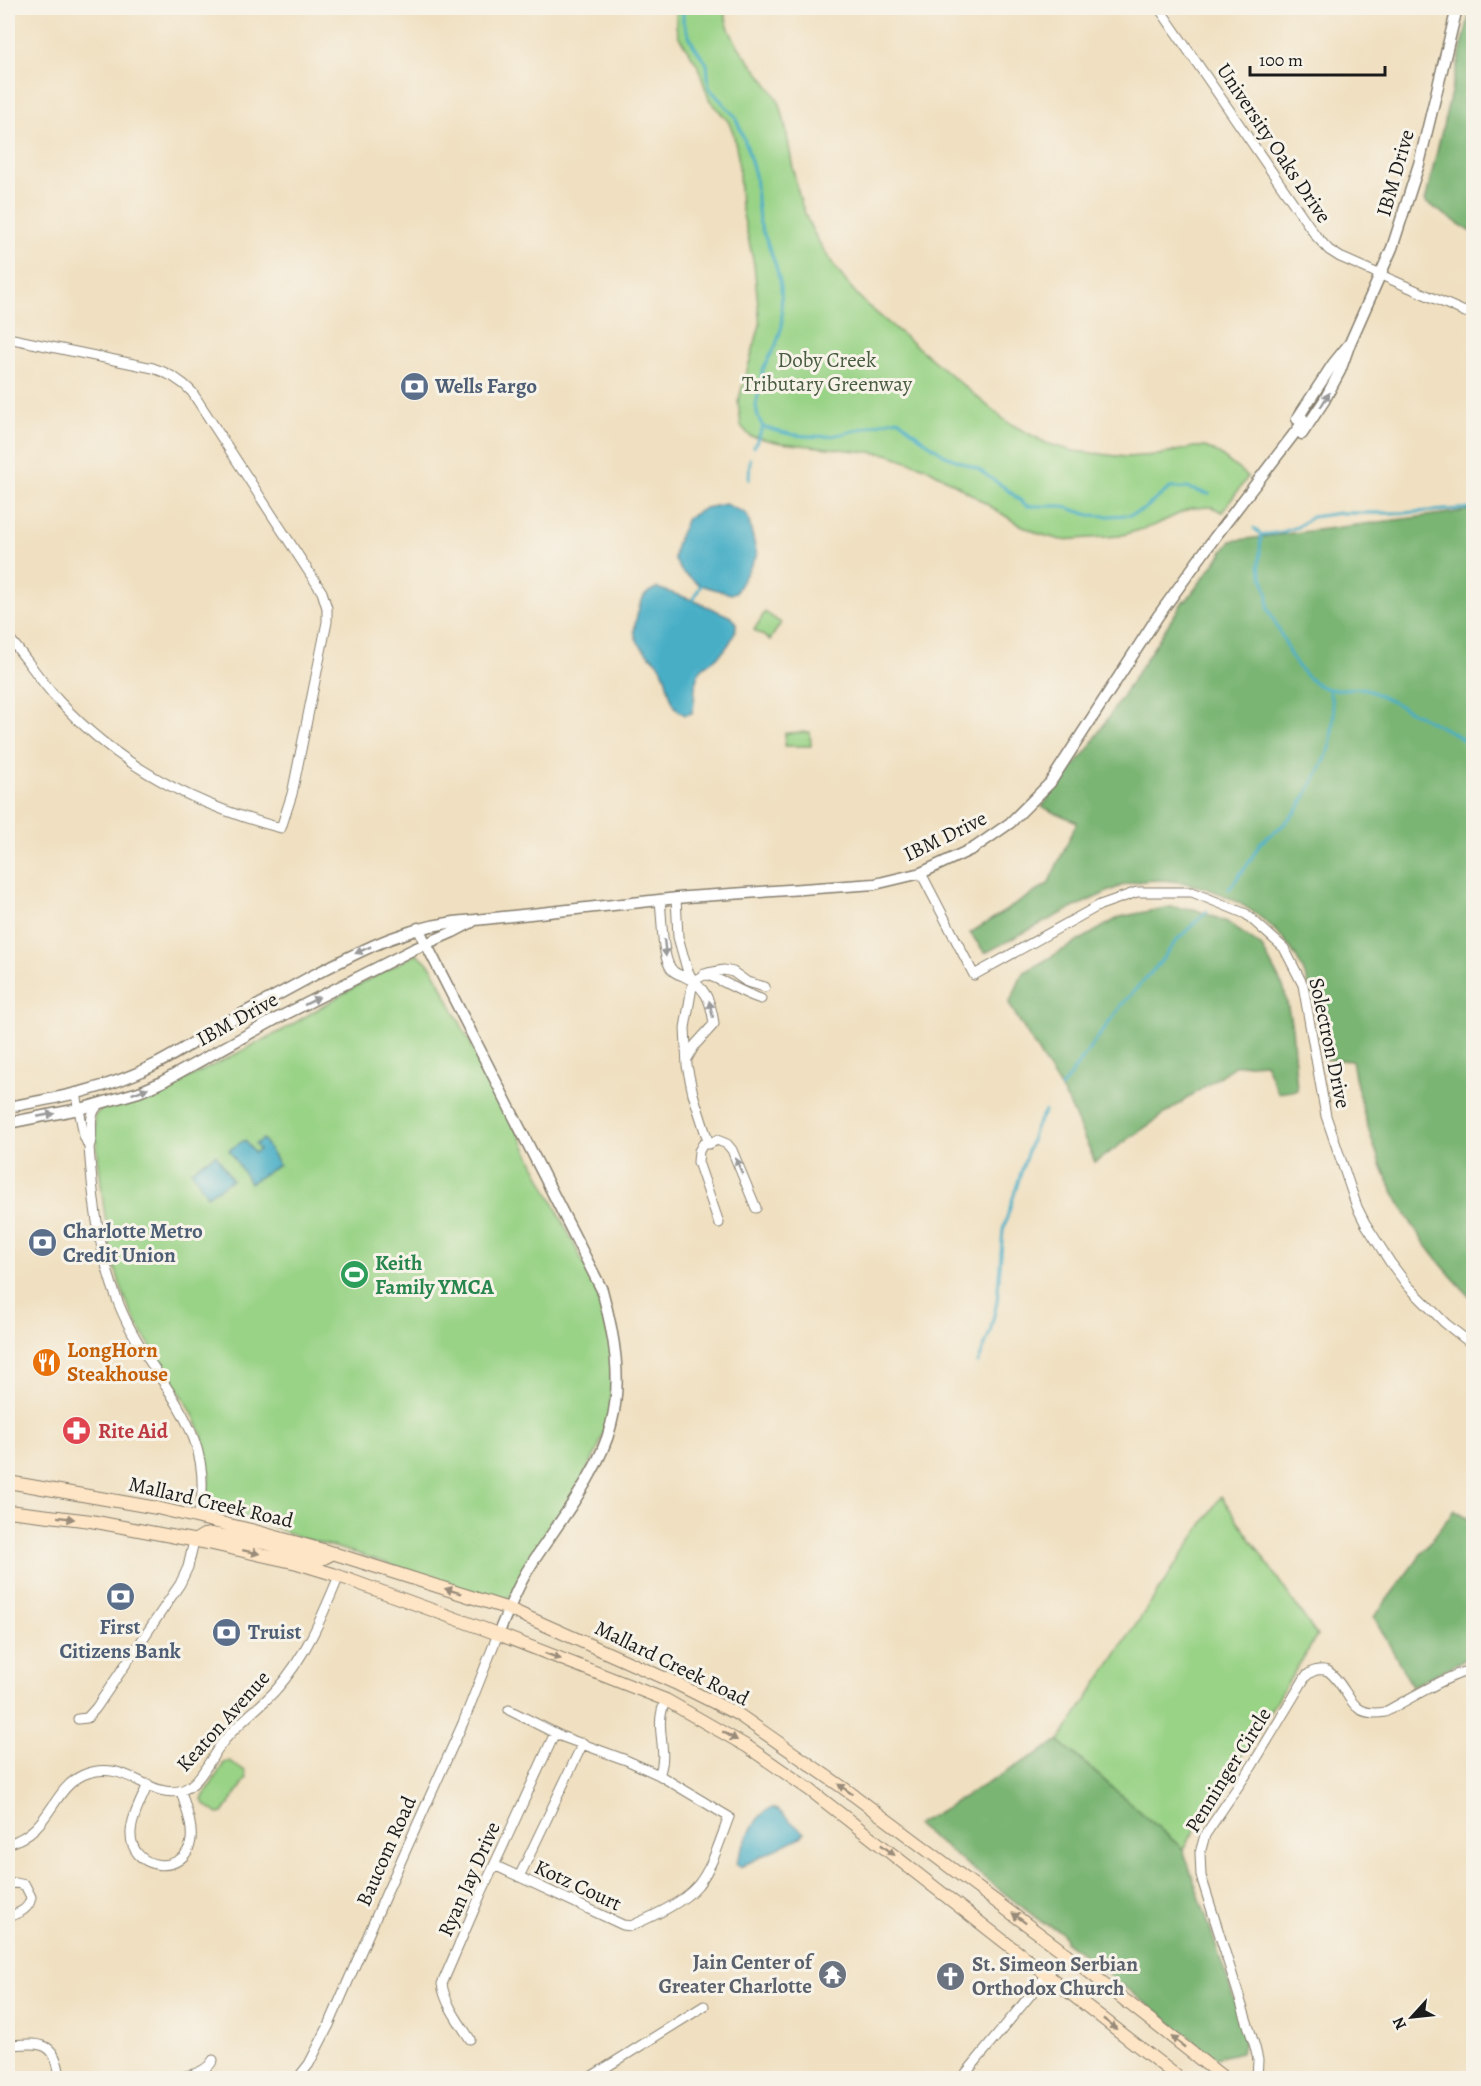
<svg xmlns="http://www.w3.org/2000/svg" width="1481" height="2086" viewBox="0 0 1481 2086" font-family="Alegreya,serif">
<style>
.green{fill:#99d386;stroke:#5a7851;stroke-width:1.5}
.forest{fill:#7ab573;stroke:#4b6848;stroke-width:1.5}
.water{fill:#47aec6;stroke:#326571;stroke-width:1.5}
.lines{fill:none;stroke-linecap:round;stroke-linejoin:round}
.stream{stroke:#47aec6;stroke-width:3}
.minor-casing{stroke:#867e6e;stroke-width:11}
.tertiary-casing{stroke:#867e6e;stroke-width:13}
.secondary-casing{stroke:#867e6e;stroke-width:14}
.minor{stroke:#fff;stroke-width:9}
.tertiary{stroke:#fff;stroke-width:10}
.secondary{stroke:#fee5c5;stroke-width:12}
.oneway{fill:#999}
.oneway2{fill:#988b79}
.labels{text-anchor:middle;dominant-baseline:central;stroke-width:6;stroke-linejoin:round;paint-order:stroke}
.street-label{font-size:21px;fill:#1c1c1c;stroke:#f7f3e8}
.park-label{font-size:21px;fill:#485c41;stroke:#f7f3e8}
.service-label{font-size:21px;font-weight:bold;fill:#4e5e75;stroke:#f7f3e8;text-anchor:start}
.leisure-label{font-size:21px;font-weight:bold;fill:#27864d;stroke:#f7f3e8;text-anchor:start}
.food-label{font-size:21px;font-weight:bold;fill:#c56008;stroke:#f7f3e8;text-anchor:start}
.health-label{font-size:21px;font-weight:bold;fill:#be3a42;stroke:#f7f3e8;text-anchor:start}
.worship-label{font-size:21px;font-weight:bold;fill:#5b616d;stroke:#f7f3e8;text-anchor:end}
</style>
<rect width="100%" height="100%" fill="#f7f3e8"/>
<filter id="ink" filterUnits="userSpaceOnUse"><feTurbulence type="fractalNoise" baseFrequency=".0167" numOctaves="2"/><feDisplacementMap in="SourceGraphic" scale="12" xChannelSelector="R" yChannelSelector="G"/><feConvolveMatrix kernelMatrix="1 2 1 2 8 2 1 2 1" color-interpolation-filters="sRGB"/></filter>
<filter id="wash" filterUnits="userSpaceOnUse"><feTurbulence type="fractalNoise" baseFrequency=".008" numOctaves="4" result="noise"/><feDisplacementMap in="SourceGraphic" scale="24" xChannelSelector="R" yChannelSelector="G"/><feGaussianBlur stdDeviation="1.35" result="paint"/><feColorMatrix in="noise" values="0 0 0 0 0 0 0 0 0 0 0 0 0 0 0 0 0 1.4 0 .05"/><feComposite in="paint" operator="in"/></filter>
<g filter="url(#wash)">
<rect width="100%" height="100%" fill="#f0e0c1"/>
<!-- green -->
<path class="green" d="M676 8H724C725 13 726 20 728 26 738 55 766 75 780 104 790 138 791 175 803 208 814 241 843 281 867 305L1007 422 1046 443 1073 451 1126 457 1158 455 1194 447H1205L1215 451 1248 477 1222 512 1212 507 1191 508 1153 526 1119 536 1061 540 1039 534 1015 522 958 486 925 467 887 454 781 443 750 436 741 426 738 402 760 325 754 264 741 206 738 156 733 132 728 121 709 99 697 64 679 37 676 27Z
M765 612 781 623 770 640 754 630Z
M810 732 811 746H785V733Z
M416 954 424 959 433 969 485 1072 522 1140 597 1290 612 1347 611 1409 598 1449 578 1487 510 1597 507 1599 456 1587 362 1555 296 1536 259 1521 212 1509C204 1498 210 1482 209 1469 208 1457 205 1445 201 1433 187 1394 151 1354 132 1314 103 1253 102 1184 94 1118L96 1114 103 1108 146 1096 182 1081 283 1030 351 989Z
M1221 1496 1317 1636 1183 1849 1059 1741Z
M230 1761 245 1771 247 1778 223 1813 218 1814 204 1804 202 1799 224 1763Z"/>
<!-- forest -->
<path class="forest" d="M1471 8H1474L1473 233 1425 202Z
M1473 510V1299C1403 1230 1369 1157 1352 1061L1323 1059C1318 1027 1316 1000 1303 970 1276 908 1189 866 1124 885 1113 889 1101 895 1090 900 1054 916 1020 935 985 953L970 933 1048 884 1077 822 1042 807 1062 779 1085 754 1184 600 1186 601 1231 541Z
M1170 907 1194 909 1227 922 1262 947 1284 989 1292 1027 1297 1090 1278 1093 1265 1063 1236 1065 1095 1162 1068 1101 1009 1004 1023 973 1120 917Z
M1454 1510 1473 1522V1655L1412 1686 1374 1617Z
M1059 1741 1183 1849 1246 2034 1241 2052 1217 2058 1065 1941C1063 1929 1053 1927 1043 1923L916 1825Z"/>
<!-- water -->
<path class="water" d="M725 504 745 513 748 517 757 555 736 592 731 594 700 585 682 572 674 559 676 545 687 518 705 508Z
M657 588 690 599 731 617 736 622C737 636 725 651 715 659 710 663 704 665 700 671 692 683 697 699 692 713L686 715C667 709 670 682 661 667 658 662 652 658 648 654 630 637 633 629 639 608 643 596 646 592 657 588Z
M263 1139 279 1165 250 1183 229 1150 245 1140 254 1153 259 1150 255 1144Z
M216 1154 232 1180 207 1196 191 1170Z
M772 1808 778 1810 804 1833 801 1837 740 1867 736 1864C743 1848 754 1813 772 1808Z"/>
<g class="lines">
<!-- stream -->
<path class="stream" d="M683 8V21L687 31 694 46 707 64 709 88 735 116 746 144 755 175 759 221 775 263 781 286 782 326 776 345 763 369 756 405 758 417 763 427C784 434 806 438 829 436 852 434 875 423 898 419L922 439 948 457 976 468 1004 487 1027 506H1062L1089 515 1107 516 1130 515 1143 510 1170 488H1187L1209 494
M754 447 763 427
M749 480 750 459
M1254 528 1261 535
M1261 535 1259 566 1268 595V609L1288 648V651C1297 667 1310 685 1329 689 1341 691 1354 686 1367 689L1453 733 1474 747
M1261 535 1282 532 1297 527 1312 517 1340 513H1402L1474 508
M693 600 701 585
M1229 889 1250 861 1260 843 1282 826 1299 808 1324 762 1330 748 1334 713 1329 689
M1061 1088 1123 1003 1158 965 1177 940 1207 911
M978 1363 990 1332 997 1302 1003 1230 1035 1128 1045 1111"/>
</g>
</g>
<g filter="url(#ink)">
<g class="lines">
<defs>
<path id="minor" d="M1159 8 1316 236 1329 250 1340 257 1465 312 1474 314
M8 338 153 368C169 373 181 380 192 392L322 592 327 608V622L292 794 281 828C196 806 119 766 59 701 40 681 26 657 8 637
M921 873 974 975 1100 905 1137 892H1192L1246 914 1284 948 1303 985 1326 1116 1357 1207 1365 1223 1390 1262 1408 1286 1445 1323 1474 1346
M676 898 678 937 687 969 693 981 685 1028 687 1066 693 1094 709 1144
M660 901C662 916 662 953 669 965 672 972 677 974 683 976 706 986 711 1001 714 1024L695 1045 687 1059
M704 974C724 980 741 993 761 999
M693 981 708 973 724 970 733 972 747 982 765 987
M76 1093 84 1136 89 1147C93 1201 99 1256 120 1307 151 1382 220 1429 198 1518
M89 1147C96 1130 85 1118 99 1104
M719 1223 698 1162 699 1151 703 1144H709L717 1140 727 1144 732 1150 756 1208
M78 1719 87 1718 96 1708 180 1584 188 1567 194 1541
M659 1775C670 1749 652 1727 666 1700
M148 1784C142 1799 132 1816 131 1832 129 1871 186 1877 191 1840 193 1825 185 1806 181 1791
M8 1844C52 1830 51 1790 83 1775 124 1757 148 1798 179 1791 200 1787 210 1757 223 1742 238 1723 258 1709 275 1691 305 1658 322 1617 339 1576
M494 1865 623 1925 631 1926C653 1916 683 1903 698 1885 713 1866 720 1840 729 1817L659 1775 626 1760 563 1737 509 1710
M519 1877 583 1743
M8 1885 16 1883 25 1885 31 1897C29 1910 19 1913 8 1917
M470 2039C459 2022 445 2004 442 1984L480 1896 555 1733
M8 2045C41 2043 56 2040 60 2078
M804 2075 812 2078
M176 2078C190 2075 206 2073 213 2060
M298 2078 309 2064 329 2025 386 1894 463 1723 498 1634
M589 2078 704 2006
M962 2078 1065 1953
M1257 2078 1258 2060 1255 2047 1201 1876 1200 1853 1205 1835 1252 1766 1306 1676C1313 1670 1319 1668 1328 1671 1351 1688 1347 1719 1385 1712 1404 1702 1456 1670 1474 1670"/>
<path id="tertiary" d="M1297 419 1333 364 1350 343
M1302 434 1324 401 1340 371 1350 343 1392 248 1419 164 1457 8
M418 928 602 1290C614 1334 623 1380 611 1425 599 1474 556 1525 529 1568 516 1588 508 1612 498 1634
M8 1107C57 1098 108 1089 152 1066 177 1054 200 1038 223 1024 253 1008 283 992 312 976 365 948 413 923 475 920L687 897 875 884 921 873 974 848 1010 823 1050 783 1158 616 1215 537 1300 426 1303 419 1300 415
M8 1123 84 1108 139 1092 160 1083 274 1020 414 949 453 932 472 922"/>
<path id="secondary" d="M8 1482 157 1508 251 1530 323 1550 509 1609 675 1683 739 1715 852 1794 1065 1953 1224 2078
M8 1511 91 1521 208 1543 297 1563 333 1574 498 1634 666 1700 748 1747 810 1790 1179 2078
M194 1541 204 1535 211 1534 265 1543 322 1559 334 1553"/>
</defs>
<!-- minor casing -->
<use href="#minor" class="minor-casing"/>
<!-- tertiary casing -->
<use href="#tertiary" class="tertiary-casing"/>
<!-- secondary casing -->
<use href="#secondary" class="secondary-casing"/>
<!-- minor -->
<use href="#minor" class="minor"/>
<!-- tertiary -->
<use href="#tertiary" class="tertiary"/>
<!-- secondary -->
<use href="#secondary" class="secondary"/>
</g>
<!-- one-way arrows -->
<defs><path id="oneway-solid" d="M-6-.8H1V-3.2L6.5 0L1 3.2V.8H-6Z" transform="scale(1.5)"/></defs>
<g class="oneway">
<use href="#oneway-solid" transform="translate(1325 400) rotate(-58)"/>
<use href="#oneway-solid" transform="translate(665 948) rotate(84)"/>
<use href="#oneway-solid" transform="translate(363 950) rotate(156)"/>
<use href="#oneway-solid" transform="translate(312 1001) rotate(-27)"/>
<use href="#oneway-solid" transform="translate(711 1009) rotate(-103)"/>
<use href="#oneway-solid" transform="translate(140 1091) rotate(-21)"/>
<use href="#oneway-solid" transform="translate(46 1115) rotate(-11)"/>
<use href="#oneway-solid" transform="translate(739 1166) rotate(-113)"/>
</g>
<g class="oneway2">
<use href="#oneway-solid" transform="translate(66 1518) rotate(7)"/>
<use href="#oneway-solid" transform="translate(251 1552) rotate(12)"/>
<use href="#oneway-solid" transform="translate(453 1591) rotate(-163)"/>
<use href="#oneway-solid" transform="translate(553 1656) rotate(21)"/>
<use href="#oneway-solid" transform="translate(730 1736) rotate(31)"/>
<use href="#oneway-solid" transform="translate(845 1789) rotate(-145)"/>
<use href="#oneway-solid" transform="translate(888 1850) rotate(38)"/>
<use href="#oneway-solid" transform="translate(1019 1918) rotate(-143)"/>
<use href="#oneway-solid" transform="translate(1110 2024) rotate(38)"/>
<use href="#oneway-solid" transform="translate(1178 2042) rotate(-142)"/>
</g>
</g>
<!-- icons -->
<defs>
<symbol id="bank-disc" viewBox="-11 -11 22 22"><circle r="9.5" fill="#5c6f8a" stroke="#f7f3e8"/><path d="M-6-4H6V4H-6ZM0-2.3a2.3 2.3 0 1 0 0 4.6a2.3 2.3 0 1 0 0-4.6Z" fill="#fff"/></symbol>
<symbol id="stadium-disc" viewBox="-11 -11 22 22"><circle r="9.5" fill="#2e9e5b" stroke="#f7f3e8"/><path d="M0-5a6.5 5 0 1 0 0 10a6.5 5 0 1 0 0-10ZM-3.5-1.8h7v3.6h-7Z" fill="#fff"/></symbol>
<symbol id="restaurant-disc" viewBox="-11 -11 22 22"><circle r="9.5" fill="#e8710a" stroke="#f7f3e8"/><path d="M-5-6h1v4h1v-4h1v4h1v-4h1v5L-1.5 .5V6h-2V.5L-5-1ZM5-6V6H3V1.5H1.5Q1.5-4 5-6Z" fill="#fff"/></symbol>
<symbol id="pharmacy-disc" viewBox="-11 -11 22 22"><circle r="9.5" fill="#e0444e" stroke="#f7f3e8"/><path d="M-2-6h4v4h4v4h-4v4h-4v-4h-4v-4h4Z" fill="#fff"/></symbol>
<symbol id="temple-disc" viewBox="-11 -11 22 22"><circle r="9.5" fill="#6b7280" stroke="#f7f3e8"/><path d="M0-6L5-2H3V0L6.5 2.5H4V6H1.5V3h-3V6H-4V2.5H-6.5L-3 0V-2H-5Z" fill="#fff"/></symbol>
<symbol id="church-disc" viewBox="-11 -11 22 22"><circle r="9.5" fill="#6b7280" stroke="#f7f3e8"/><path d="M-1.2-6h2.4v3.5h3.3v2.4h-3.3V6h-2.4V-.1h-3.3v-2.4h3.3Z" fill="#fff"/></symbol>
</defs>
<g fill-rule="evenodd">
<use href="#bank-disc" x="398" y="370" width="33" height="33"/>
<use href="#bank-disc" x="26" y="1226" width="33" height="33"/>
<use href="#stadium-disc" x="338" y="1258" width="33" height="33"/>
<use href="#restaurant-disc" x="30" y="1346" width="33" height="33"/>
<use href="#pharmacy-disc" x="60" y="1414" width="33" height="33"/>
<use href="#bank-disc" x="104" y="1580" width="33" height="33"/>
<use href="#bank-disc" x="210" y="1616" width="33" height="33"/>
<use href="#temple-disc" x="816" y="1958" width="33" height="33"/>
<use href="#church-disc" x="934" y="1960" width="33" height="33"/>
</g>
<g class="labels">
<!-- street labels -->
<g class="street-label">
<text transform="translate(1274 143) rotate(56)">University Oaks Drive</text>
<text transform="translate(1395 173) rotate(-74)">IBM Drive</text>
<text transform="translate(945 836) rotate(-26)">IBM Drive</text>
<text transform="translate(237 1019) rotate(-29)">IBM Drive</text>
<text transform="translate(1330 1043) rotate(78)">Solectron Drive</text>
<text transform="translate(211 1502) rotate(13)">Mallard Creek Road</text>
<text transform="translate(672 1663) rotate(26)">Mallard Creek Road</text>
<text transform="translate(223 1721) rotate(-48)">Keaton Avenue</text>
<text transform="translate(1228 1770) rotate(-58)">Penninger Circle</text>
<text transform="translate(386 1851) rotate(-66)">Baucom Road</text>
<text transform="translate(469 1879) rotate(-66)">Ryan Jay Drive</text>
<text transform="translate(578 1885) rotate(25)">Kotz Court</text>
</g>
<!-- park labels -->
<g class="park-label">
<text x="827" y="360">Doby Creek<tspan x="827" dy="24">Tributary Greenway</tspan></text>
</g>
<!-- service labels -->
<g class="service-label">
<text x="435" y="386">Wells Fargo</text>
<text x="63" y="1231">Charlotte Metro<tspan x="63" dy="24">Credit Union</tspan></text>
<text x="120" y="1627" text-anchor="middle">First<tspan x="120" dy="24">Citizens Bank</tspan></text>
<text x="248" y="1632">Truist</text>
</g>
<!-- leisure labels -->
<g class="leisure-label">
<text x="375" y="1263">Keith<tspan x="375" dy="24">Family YMCA</tspan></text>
</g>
<!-- food labels -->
<g class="food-label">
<text x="67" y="1350">LongHorn<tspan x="67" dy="24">Steakhouse</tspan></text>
</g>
<!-- health labels -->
<g class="health-label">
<text x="98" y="1431">Rite Aid</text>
</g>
<!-- worship labels -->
<g class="worship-label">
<text x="812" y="1962">Jain Center of<tspan x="812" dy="24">Greater Charlotte</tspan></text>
<text x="972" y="1964" text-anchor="start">St. Simeon Serbian<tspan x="972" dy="24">Orthodox Church</tspan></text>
</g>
</g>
<!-- margin -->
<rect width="1481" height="2086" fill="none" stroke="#f7f3e8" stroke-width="30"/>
<!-- north arrow -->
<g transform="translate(1412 2017) rotate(243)" stroke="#f7f3e8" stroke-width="4.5" paint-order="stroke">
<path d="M0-4.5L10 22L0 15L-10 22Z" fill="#1c1c1c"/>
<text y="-9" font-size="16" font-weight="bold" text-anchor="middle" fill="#1c1c1c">N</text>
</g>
<!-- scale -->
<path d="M1250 66v9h135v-9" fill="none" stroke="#1c1c1c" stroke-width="3"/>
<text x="1259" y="66" font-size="18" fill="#1c1c1c" stroke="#f7f3e8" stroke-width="4.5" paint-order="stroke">100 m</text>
</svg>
